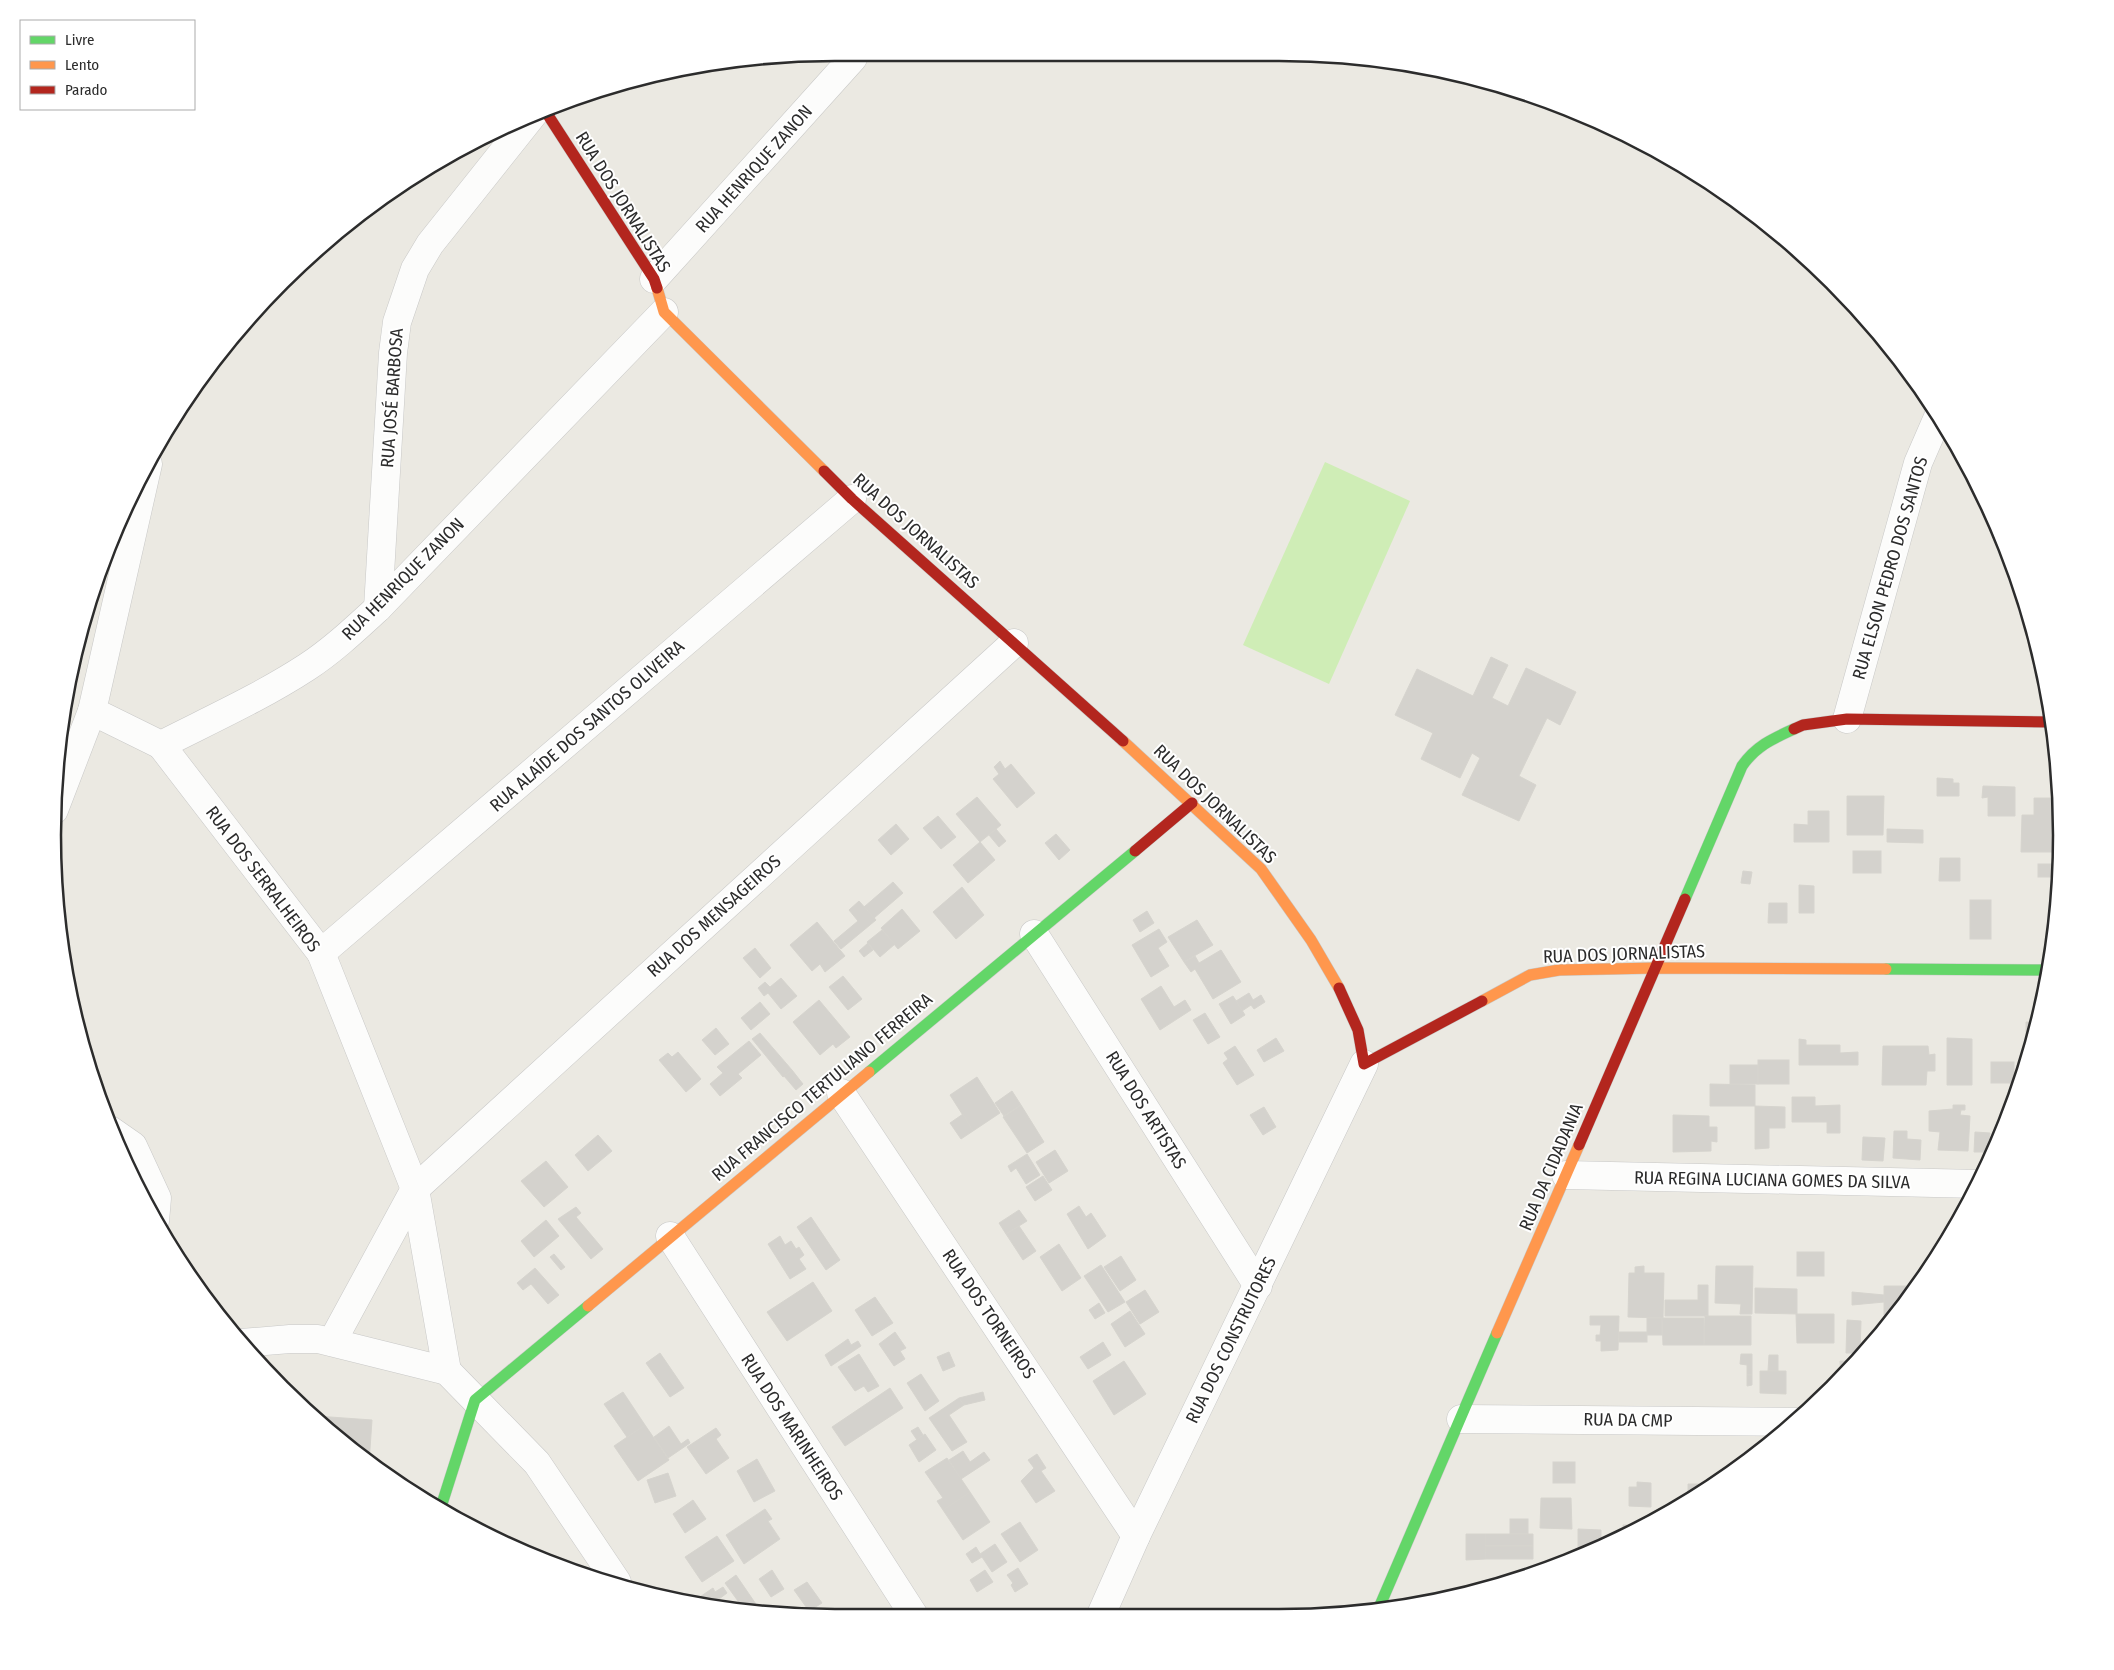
<svg xmlns="http://www.w3.org/2000/svg" width="2114" height="1670" font-family="'Fira Sans Condensed',sans-serif">
<style>
.pitch{fill:#cfedb6}
.building{fill:#d4d2cd;stroke:#d6d4ce}
.lines{fill:none;stroke-linecap:round;stroke-linejoin:round}
.street-casing{stroke:#c8c8c7;stroke-width:29}
.fast-casing{stroke:#c8c8c7;stroke-width:12}
.slow-casing{stroke:#c8c8c7;stroke-width:12}
.jam-casing{stroke:#c8c8c7;stroke-width:12}
.street{stroke:#fcfcfb;stroke-width:28}
.fast{stroke:#63d668;stroke-width:11}
.slow{stroke:#ff974d;stroke-width:11}
.jam{stroke:#b3261e;stroke-width:11}
.labels{text-anchor:middle;stroke-width:4;stroke-linejoin:round;paint-order:stroke}
.street-label{font-size:18px;fill:#2c2c2c;stroke:#fff}
.rim{fill:none;stroke:#2c2c2c;stroke-width:2.5}
</style>
<rect width="100%" height="100%" fill="#ebe9e2"/>
<polygon class="pitch" points="1325,462 1410,501 1329,684 1243,645"/>
<g class="building">
<polygon points="1491,657 1508,665 1492,698 1508,706 1526,668 1576,692 1560,725 1547,718 1519,776 1536,785 1519,821 1462,795 1480,758 1472,753 1460,778 1421,759 1433,733 1395,715 1417,669 1473,696"/>
<polygon points="1000,761 1005,769 1011,764 1035,793 1017,808 993,779 999,774 994,767"/>
<polygon points="1937,778 1953,779 1953,783 1959,783 1959,796 1937,796"/>
<polygon points="1983,786 2015,787 2015,816 1988,816 1988,797 1982,798"/>
<polygon points="1847,796 1884,796 1883,835 1847,835"/>
<polygon points="977,797 1001,825 980,842 956,814"/>
<polygon points="2034,798 2057,798 2059,852 2021,852 2022,815 2034,815"/>
<polygon points="1808,811 1829,811 1829,842 1794,842 1794,824 1808,825"/>
<polygon points="938,816 956,837 941,849 923,828"/>
<polygon points="896,824 909,839 891,855 878,840"/>
<polygon points="996,829 1006,841 999,847 989,835"/>
<polygon points="1887,829 1923,830 1923,843 1887,842"/>
<polygon points="1056,834 1070,850 1059,860 1045,843"/>
<polygon points="980,842 995,860 968,883 953,865"/>
<rect x="1853" y="851" width="28" height="22"/>
<polygon points="1940,858 1960,858 1960,881 1939,881"/>
<rect x="2038" y="864" width="19" height="13"/>
<polygon points="1743,871 1752,872 1750,884 1741,883"/>
<polygon points="893,882 903,893 874,918 864,907"/>
<polygon points="1799,885 1814,886 1814,913 1799,913"/>
<polygon points="962,887 984,915 956,939 933,912"/>
<rect x="1970" y="900" width="21" height="39"/>
<polygon points="859,901 876,920 841,949 834,941 858,921 849,910"/>
<polygon points="1769,903 1787,903 1787,923 1768,923"/>
<polygon points="902,909 920,931 898,949 881,928"/>
<polygon points="1147,911 1154,923 1140,932 1133,920"/>
<polygon points="1197,920 1213,945 1184,962 1168,937"/>
<polygon points="817,922 845,956 825,972 820,964 812,971 790,945"/>
<polygon points="1159,929 1167,942 1158,948 1169,966 1151,977 1132,945"/>
<polygon points="882,930 895,944 880,957 867,942"/>
<polygon points="868,943 873,950 864,957 859,951"/>
<polygon points="755,948 771,968 760,978 743,958"/>
<polygon points="1221,950 1241,982 1213,999 1195,969 1191,972 1184,962 1195,956 1199,963"/>
<polygon points="843,976 862,999 848,1010 829,987"/>
<polygon points="781,978 797,996 781,1009 768,993 764,996 758,988 765,982 770,987"/>
<polygon points="1161,986 1174,1007 1185,1000 1191,1010 1160,1030 1141,999"/>
<polygon points="1249,993 1253,1000 1261,995 1265,1002 1254,1009 1251,1005 1242,1011 1236,1001"/>
<polygon points="1233,996 1245,1015 1231,1024 1219,1004"/>
<polygon points="819,1000 850,1037 836,1048 833,1044 820,1055 793,1022"/>
<polygon points="760,1002 770,1014 751,1030 741,1018"/>
<polygon points="1205,1013 1220,1037 1208,1044 1193,1020"/>
<polygon points="2026,1022 2037,1022 2035,1037 2026,1037"/>
<polygon points="716,1028 729,1044 715,1055 702,1040"/>
<polygon points="760,1033 792,1070 783,1077 752,1039"/>
<polygon points="1276,1038 1284,1051 1264,1062 1257,1050"/>
<polygon points="1947,1038 1972,1039 1972,1085 1947,1085"/>
<polygon points="1799,1039 1806,1040 1806,1045 1840,1045 1840,1053 1858,1052 1858,1065 1799,1065"/>
<polygon points="749,1041 761,1055 738,1074 742,1078 720,1096 710,1084 723,1073 717,1067"/>
<polygon points="1235,1046 1254,1075 1237,1085 1223,1063 1228,1059 1224,1053"/>
<polygon points="1883,1046 1928,1046 1929,1055 1935,1054 1935,1071 1927,1071 1926,1085 1882,1085"/>
<polygon points="678,1052 701,1079 686,1092 659,1060 668,1053 672,1057"/>
<rect x="1758" y="1060" width="31" height="24"/>
<rect x="1991" y="1062" width="23" height="21"/>
<rect x="1730" y="1065" width="28" height="19"/>
<polygon points="792,1070 803,1084 796,1090 784,1076"/>
<polygon points="977,1077 1000,1113 973,1131 950,1095"/>
<polygon points="1710,1084 1755,1085 1755,1106 1710,1106"/>
<polygon points="1012,1091 1021,1105 1004,1116 995,1103"/>
<polygon points="1792,1097 1815,1097 1815,1106 1840,1105 1840,1133 1827,1133 1827,1122 1792,1122"/>
<polygon points="1021,1105 1044,1142 1027,1153 1003,1117"/>
<polygon points="1953,1105 1965,1105 1965,1110 1961,1110 1960,1115 1970,1116 1968,1151 1938,1150 1940,1132 1929,1131 1929,1111 1953,1109"/>
<polygon points="1755,1106 1785,1107 1785,1128 1769,1128 1769,1148 1755,1149"/>
<polygon points="1264,1107 1276,1127 1263,1135 1250,1115"/>
<polygon points="963,1114 973,1131 961,1139 950,1123"/>
<polygon points="1673,1115 1709,1116 1709,1127 1717,1127 1717,1142 1711,1141 1711,1151 1673,1152"/>
<polygon points="1894,1131 1907,1131 1907,1139 1921,1140 1920,1160 1893,1158"/>
<polygon points="1975,1132 1990,1133 1989,1152 1974,1152"/>
<polygon points="598,1135 612,1151 588,1171 575,1155"/>
<polygon points="1863,1137 1885,1138 1883,1161 1862,1160"/>
<polygon points="1055,1150 1068,1171 1049,1183 1036,1162"/>
<polygon points="1027,1154 1040,1175 1026,1184 1016,1168 1011,1172 1008,1166"/>
<polygon points="546,1161 568,1187 544,1207 521,1181"/>
<polygon points="1043,1176 1052,1190 1035,1201 1026,1187"/>
<polygon points="1079,1206 1086,1217 1091,1213 1106,1236 1088,1249 1067,1214"/>
<polygon points="576,1207 581,1213 576,1217 603,1249 591,1259 558,1219"/>
<polygon points="1019,1210 1027,1221 1006,1234 999,1223"/>
<polygon points="811,1217 840,1260 826,1270 797,1227"/>
<polygon points="546,1220 559,1236 534,1257 521,1241"/>
<polygon points="1019,1226 1036,1251 1023,1260 1006,1234"/>
<polygon points="780,1236 785,1245 791,1241 796,1249 799,1247 804,1255 799,1259 806,1269 790,1279 768,1244"/>
<polygon points="1059,1244 1081,1278 1062,1291 1040,1257"/>
<rect x="1797" y="1252" width="27" height="24"/>
<polygon points="554,1254 565,1267 561,1270 550,1257"/>
<polygon points="1121,1256 1136,1280 1120,1291 1104,1267"/>
<polygon points="1101,1265 1125,1302 1108,1312 1084,1276"/>
<polygon points="1644,1266 1644,1273 1664,1273 1663,1318 1628,1317 1629,1273 1635,1273 1635,1267"/>
<polygon points="1716,1266 1753,1266 1752,1314 1740,1314 1741,1304 1715,1303"/>
<polygon points="535,1268 559,1295 548,1304 531,1284 523,1290 517,1283"/>
<polygon points="813,1282 832,1311 787,1341 767,1312"/>
<polygon points="1698,1285 1708,1285 1708,1316 1665,1316 1665,1300 1698,1300"/>
<polygon points="1884,1286 1916,1286 1896,1315 1884,1315"/>
<polygon points="1755,1288 1797,1289 1797,1314 1755,1313"/>
<polygon points="1145,1290 1159,1312 1140,1324 1126,1302"/>
<polygon points="1852,1292 1884,1295 1884,1302 1852,1305"/>
<polygon points="875,1297 893,1323 872,1336 855,1310"/>
<polygon points="1099,1303 1105,1313 1095,1319 1089,1310"/>
<polygon points="1130,1311 1145,1334 1125,1347 1111,1324"/>
<polygon points="1796,1314 1834,1314 1834,1343 1797,1343"/>
<polygon points="1590,1316 1619,1316 1618,1350 1601,1351 1601,1341 1596,1341 1596,1335 1600,1335 1601,1325 1590,1325"/>
<polygon points="1705,1316 1751,1316 1751,1345 1704,1345"/>
<rect x="1647" y="1318" width="15" height="17"/>
<polygon points="1662,1318 1704,1318 1704,1345 1663,1345"/>
<polygon points="1847,1320 1861,1321 1860,1353 1846,1353"/>
<polygon points="895,1332 906,1348 900,1351 905,1359 894,1366 879,1344"/>
<rect x="1619" y="1332" width="28" height="10"/>
<polygon points="848,1339 851,1345 858,1341 861,1346 831,1366 825,1355"/>
<polygon points="1103,1342 1111,1355 1088,1369 1080,1357"/>
<polygon points="949,1352 955,1366 943,1371 937,1357"/>
<polygon points="660,1353 684,1388 670,1397 646,1363"/>
<polygon points="859,1354 879,1386 868,1392 864,1386 855,1391 838,1367"/>
<polygon points="1741,1354 1752,1354 1752,1375 1747,1375 1747,1365 1740,1364"/>
<polygon points="1769,1355 1778,1355 1778,1371 1768,1371"/>
<polygon points="1124,1361 1146,1394 1114,1415 1093,1381"/>
<polygon points="1840,1361 1850,1361 1850,1364 1841,1374"/>
<polygon points="1760,1371 1786,1371 1786,1394 1760,1393"/>
<polygon points="921,1374 939,1401 925,1411 907,1383"/>
<polygon points="1747,1375 1752,1375 1752,1385 1747,1386"/>
<polygon points="890,1388 903,1408 845,1446 832,1427"/>
<polygon points="623,1392 645,1425 627,1437 604,1404"/>
<polygon points="983,1392 985,1400 964,1405 959,1398"/>
<polygon points="959,1398 964,1405 949,1415 967,1442 952,1451 929,1418"/>
<polygon points="316,1416 372,1420 369,1463 359,1456"/>
<polygon points="645,1425 669,1460 638,1481 614,1446"/>
<polygon points="669,1426 681,1444 688,1439 690,1443 668,1458 654,1437"/>
<polygon points="918,1427 923,1435 917,1440 911,1431"/>
<polygon points="716,1428 721,1435 716,1439 729,1458 706,1474 687,1447"/>
<polygon points="925,1434 936,1450 919,1462 909,1445"/>
<polygon points="963,1451 970,1462 984,1452 990,1460 961,1479 949,1460"/>
<polygon points="1037,1454 1046,1468 1041,1471 1055,1491 1036,1503 1021,1481 1034,1468 1028,1460"/>
<polygon points="947,1458 970,1492 943,1510 937,1501 943,1498 925,1472"/>
<polygon points="757,1459 775,1491 754,1502 737,1471"/>
<rect x="1553" y="1462" width="22" height="21"/>
<polygon points="668,1473 676,1496 655,1503 647,1480"/>
<polygon points="1637,1482 1651,1483 1651,1507 1629,1506 1629,1487 1637,1487"/>
<polygon points="1688,1484 1699,1484 1700,1492 1688,1500"/>
<polygon points="970,1492 990,1522 963,1540 943,1510"/>
<polygon points="1541,1498 1571,1498 1572,1529 1540,1528"/>
<polygon points="693,1500 706,1519 685,1533 673,1514"/>
<polygon points="1663,1507 1678,1507 1663,1516"/>
<polygon points="765,1509 772,1519 768,1521 780,1539 744,1564 726,1535"/>
<rect x="1510" y="1519" width="18" height="15"/>
<polygon points="1020,1522 1038,1550 1020,1562 1001,1534"/>
<polygon points="1623,1525 1643,1525 1623,1534"/>
<polygon points="1578,1529 1601,1530 1601,1544 1595,1547 1578,1547"/>
<polygon points="1466,1534 1486,1534 1486,1559 1466,1560"/>
<polygon points="1486,1534 1533,1534 1533,1546 1485,1546"/>
<polygon points="717,1536 734,1561 702,1582 685,1557"/>
<polygon points="995,1544 1007,1562 992,1572 980,1554"/>
<polygon points="1485,1546 1533,1546 1533,1559 1486,1559"/>
<polygon points="976,1547 982,1557 972,1563 966,1554"/>
<polygon points="1591,1548 1578,1555 1578,1549"/>
<polygon points="1018,1568 1028,1584 1015,1592 1011,1585 1013,1583 1007,1575"/>
<polygon points="772,1570 784,1589 771,1597 759,1579"/>
<polygon points="985,1570 993,1582 977,1592 970,1580"/>
<polygon points="736,1575 760,1610 743,1608 725,1583"/>
<polygon points="807,1582 822,1603 809,1611 794,1590"/>
<polygon points="723,1587 727,1593 719,1599 722,1603 717,1606 691,1603 713,1588 715,1592"/>
</g>
<g class="lines">
<defs>
<g id="street">
<polyline points="654,279 853,58"/>
<polyline points="378,608 393,353 397,322 415,269 430,244 535,112"/>
<path d="M 92,711 L 161,745 C 210,720 261,697 307,667 C 333,650 355,629 378,608 L 664,312"/>
<polyline points="1847,719 1918,463 1938,417"/>
<polyline points="161,745 321,953 415,1189 447,1371"/>
<polyline points="54,810 92,711 148,464"/>
<polyline points="1034,934 1258,1286"/>
<polyline points="321,953 852,499"/>
<polyline points="841,1093 1136,1536"/>
<polyline points="110,1130 133,1146 157,1198 155,1221"/>
<polyline points="1566,1175 1979,1184"/>
<polyline points="670,1236 915,1617"/>
<polyline points="332,1342 415,1189 1014,643"/>
<polyline points="241,1343 290,1339 318,1339 447,1371"/>
<polyline points="447,1371 537,1463 617,1582"/>
<polyline points="1461,1419 1796,1422"/>
<polyline points="1100,1617 1136,1536 1364,1064"/>
</g>
<g id="fast">
<path d="M 1685,899 L 1742,766 C 1756,746 1772,739 1794,729"/>
<polyline points="1886,969 2046,970"/>
<polyline points="869,1072 1135,851"/>
<polyline points="440,1510 475,1400 588,1306"/>
<polyline points="1378,1610 1497,1333"/>
</g>
<g id="slow">
<polyline points="657,288 664,312 824,471"/>
<polyline points="1123,741 1261,869 1311,940 1339,988"/>
<polyline points="1482,1001 1530,975 1559,970 1656,968 1886,969"/>
<polyline points="588,1306 869,1072"/>
<polyline points="1497,1333 1579,1145"/>
</g>
<g id="jam">
<polyline points="544,109 654,279 657,288"/>
<polyline points="824,471 852,499 1123,741"/>
<polyline points="1794,729 1803,725 1847,719 2052,722"/>
<polyline points="1135,851 1192,803"/>
<polyline points="1339,988 1358,1030 1364,1064 1482,1001"/>
<polyline points="1579,1145 1685,899"/>
</g>
</defs>
<use href="#street" class="street-casing"/>
<use href="#fast" class="fast-casing"/>
<use href="#slow" class="slow-casing"/>
<use href="#jam" class="jam-casing"/>
<use href="#street" class="street"/>
<use href="#fast" class="fast"/>
<use href="#slow" class="slow"/>
<use href="#jam" class="jam"/>
</g>
<g class="labels">
<g class="street-label">
<text transform="translate(754 169) rotate(-48)" y="6">RUA HENRIQUE ZANON</text>
<text transform="translate(623 202) rotate(58)" y="6">RUA DOS JORNALISTAS</text>
<text transform="translate(392 398) rotate(-86)" y="6">RUA JOSÉ BARBOSA</text>
<text transform="translate(916 531) rotate(42)" y="6">RUA DOS JORNALISTAS</text>
<text transform="translate(1890 568) rotate(-74)" y="6">RUA ELSON PEDRO DOS SANTOS</text>
<text transform="translate(403 579) rotate(-45)" y="6">RUA HENRIQUE ZANON</text>
<text transform="translate(587 726) rotate(-41)" y="6">RUA ALAÍDE DOS SANTOS OLIVEIRA</text>
<text transform="translate(1215 804) rotate(44)" y="6">RUA DOS JORNALISTAS</text>
<text transform="translate(263 879) rotate(53)" y="6">RUA DOS SERRALHEIROS</text>
<text transform="translate(714 916) rotate(-42)" y="6">RUA DOS MENSAGEIROS</text>
<text transform="translate(1624 954) rotate(-2)" y="6">RUA DOS JORNALISTAS</text>
<text transform="translate(822 1087) rotate(-40)" y="6">RUA FRANCISCO TERTULIANO FERREIRA</text>
<text transform="translate(1146 1110) rotate(58)" y="6">RUA DOS ARTISTAS</text>
<text transform="translate(1551 1167) rotate(-67)" y="6">RUA DA CIDADANIA</text>
<text transform="translate(1772 1180) rotate(1)" y="6">RUA REGINA LUCIANA GOMES DA SILVA</text>
<text transform="translate(989 1314) rotate(56)" y="6">RUA DOS TORNEIROS</text>
<text transform="translate(1231 1340) rotate(-64)" y="6">RUA DOS CONSTRUTORES</text>
<text transform="translate(1628 1420) rotate(1)" y="6">RUA DA CMP</text>
<text transform="translate(792 1427) rotate(57)" y="6">RUA DOS MARINHEIROS</text>
</g>
</g>
<path d="M0 0H2114V1670H0ZM835 61H1279A774 774 0 0 1 2053 835V835A774 774 0 0 1 1279 1609H835A774 774 0 0 1 61 835V835A774 774 0 0 1 835 61Z" fill="#fff" fill-rule="evenodd"/>
<path class="rim" d="M835 61H1279A774 774 0 0 1 2053 835V835A774 774 0 0 1 1279 1609H835A774 774 0 0 1 61 835V835A774 774 0 0 1 835 61Z"/>
<rect x="20" y="20" width="175" height="90" fill="#ffffff" stroke="#ababab"/>
<rect x="30" y="36" width="25" height="8" fill="#63d668" stroke="#ababab"/>
<text x="65" y="45" font-size="15" fill="#2c2c2c">Livre</text>
<rect x="30" y="61" width="25" height="8" fill="#ff974d" stroke="#ababab"/>
<text x="65" y="70" font-size="15" fill="#2c2c2c">Lento</text>
<rect x="30" y="86" width="25" height="8" fill="#b3261e" stroke="#ababab"/>
<text x="65" y="95" font-size="15" fill="#2c2c2c">Parado</text>
</svg>
